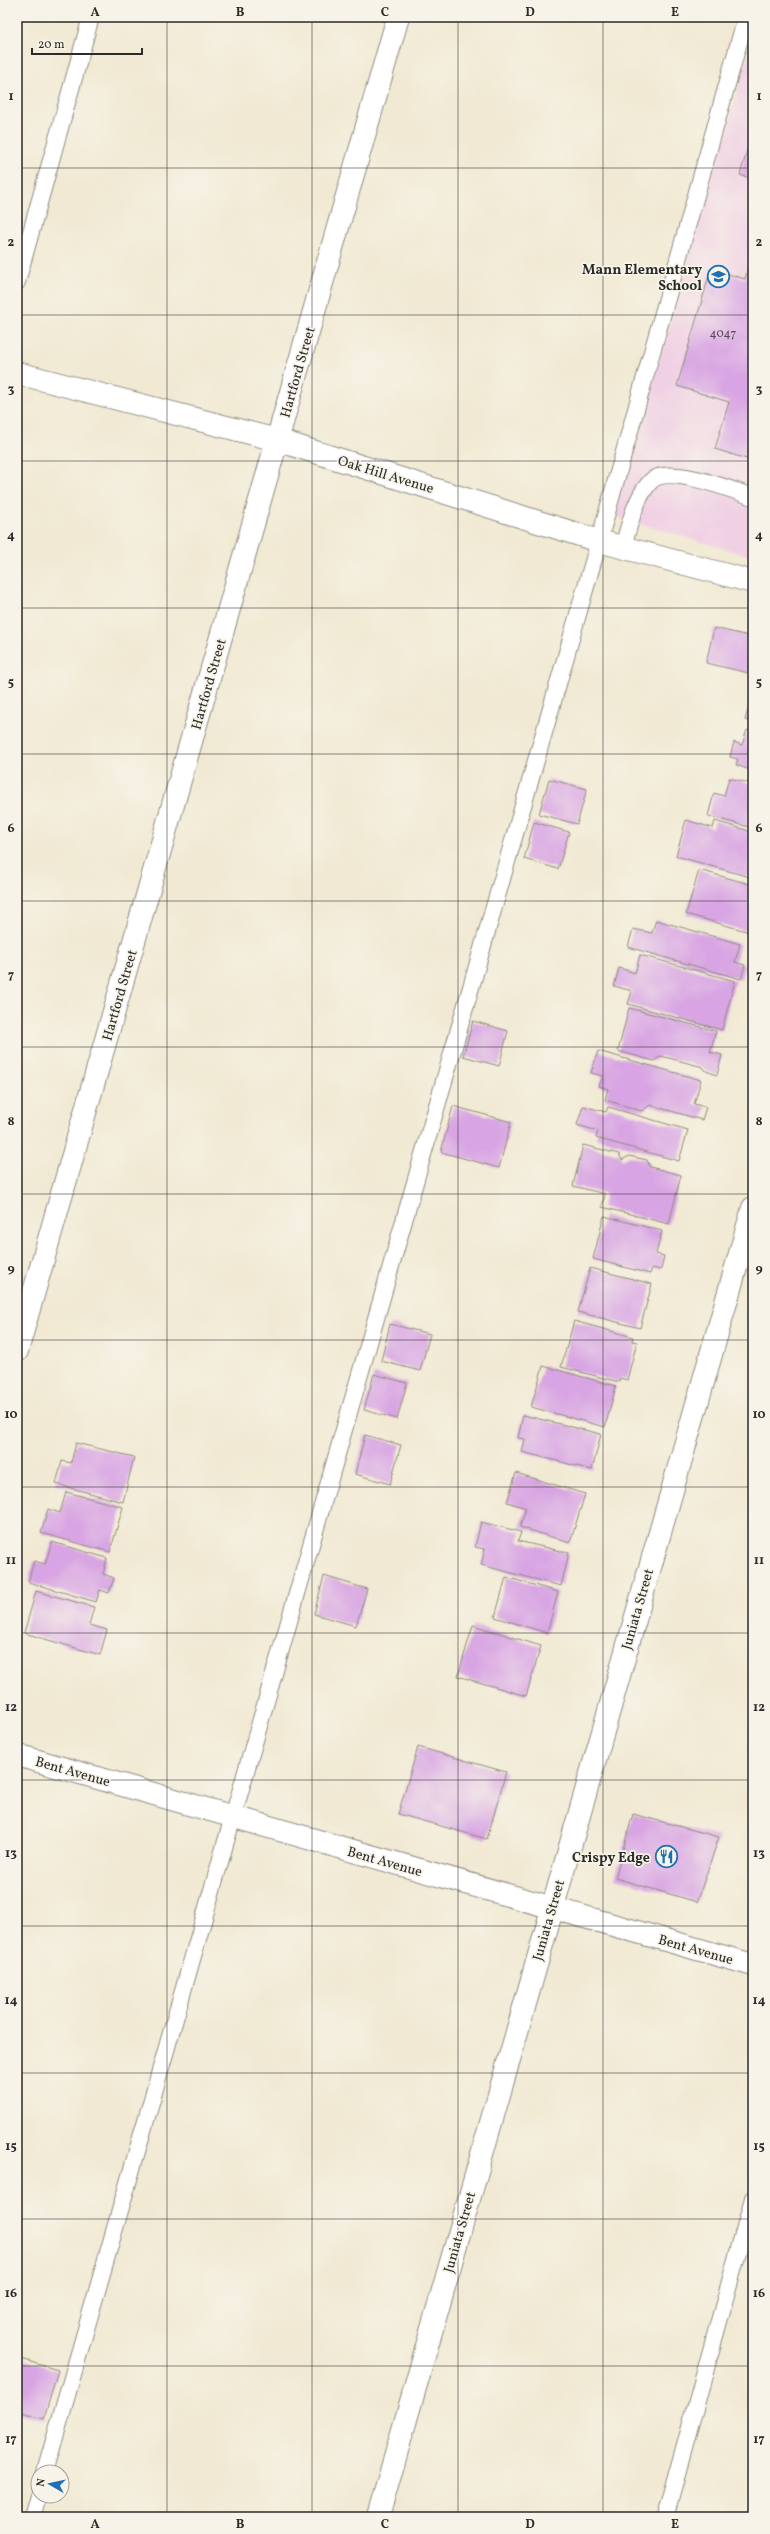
<svg xmlns="http://www.w3.org/2000/svg" width="770" height="2534" font-family="Vollkorn,serif">
<style>
.built{fill:#f0d0e4}
.building{fill:#d8a4e3}
.lines{fill:none;stroke-linecap:round;stroke-linejoin:round}
.service-casing{stroke:#8e8a7f;stroke-width:18}
.minor-casing{stroke:#8e8a7f;stroke-width:24}
.service{stroke:#fff;stroke-width:16}
.minor{stroke:#fff;stroke-width:22}
.grid{fill:none;stroke:#2b2b2b;stroke-width:1;stroke-opacity:0.55}
.labels{text-anchor:middle;stroke-width:3.5;stroke-linejoin:round;paint-order:stroke}
.number-label{font-size:12px;fill:#564959}
.poi-label{font-size:14px;font-weight:bold;fill:#2b2b2b;stroke:#f7f3e8;text-anchor:end}
.street-label{font-size:14px;fill:#2b2b2b;stroke:#f7f3e8}
.neatline{fill:none;stroke:#2b2b2b;stroke-width:1.5}
.grid-label{font-size:13px;text-anchor:middle;font-weight:bold;fill:#2b2b2b}
</style>
<rect width="100%" height="100%" fill="#f7f3e8"/>
<filter id="ink" filterUnits="userSpaceOnUse"><feTurbulence type="fractalNoise" baseFrequency=".025" numOctaves="2"/><feDisplacementMap in="SourceGraphic" scale="8" xChannelSelector="R" yChannelSelector="G"/><feConvolveMatrix kernelMatrix="1 2 1 2 8 2 1 2 1" color-interpolation-filters="sRGB"/></filter>
<filter id="wash" filterUnits="userSpaceOnUse"><feTurbulence type="fractalNoise" baseFrequency=".012" numOctaves="4" result="noise"/><feDisplacementMap in="SourceGraphic" scale="16" xChannelSelector="R" yChannelSelector="G"/><feGaussianBlur stdDeviation="0.9" result="paint"/><feColorMatrix in="noise" values="0 0 0 0 0 0 0 0 0 0 0 0 0 0 0 0 0 1.4 0 .05"/><feComposite in="paint" operator="in"/></filter>
<g filter="url(#wash)">
<rect width="100%" height="100%" fill="#f1e9d3"/>
<polygon class="built" points="753,39 753,557 614,516"/>
<g id="blocks">
<g class="building">
<polygon points="753,131 753,179 740,175"/>
<polygon points="749,265 753,266 753,461 715,449 729,402 677,386 711,269 745,279"/>
<polygon points="714,628 753,637 753,674 706,663"/>
<polygon points="753,693 753,722 745,720"/>
<polygon points="747,730 753,732 753,771 736,765 738,759 730,757 734,742 742,745"/>
<polygon points="729,778 753,784 753,828 708,816 714,793 724,796"/>
<polygon points="549,779 587,789 577,824 539,814"/>
<polygon points="686,820 713,828 715,821 753,832 753,878 676,856"/>
<polygon points="534,822 569,832 558,869 524,859"/>
<polygon points="699,870 753,885 753,933 686,914"/>
<polygon points="656,920 740,944 735,962 745,965 741,979 628,947 633,929 652,933"/>
<polygon points="640,955 735,981 722,1030 628,1004 632,991 614,986 619,968 635,973"/>
<polygon points="629,1008 716,1031 710,1052 722,1055 717,1075 706,1071 703,1067 661,1056 654,1061 618,1051"/>
<polygon points="473,1021 508,1031 499,1066 463,1056"/>
<polygon points="598,1051 701,1080 694,1104 706,1107 702,1120 650,1105 642,1111 605,1100 608,1089 599,1086 603,1076 591,1073"/>
<polygon points="453,1106 511,1122 499,1168 441,1152"/>
<polygon points="583,1106 606,1112 608,1107 688,1130 679,1161 596,1138 598,1131 577,1125"/>
<polygon points="583,1145 619,1154 622,1160 629,1156 647,1160 650,1167 681,1175 669,1224 602,1207 605,1194 573,1186"/>
<polygon points="604,1216 662,1231 656,1254 664,1256 661,1270 652,1268 650,1274 593,1259"/>
<polygon points="590,1268 652,1284 640,1328 578,1312"/>
<polygon points="574,1321 633,1337 632,1341 637,1342 627,1380 620,1378 619,1382 561,1367"/>
<polygon points="390,1324 430,1334 420,1371 381,1361"/>
<polygon points="543,1366 616,1386 605,1427 531,1407"/>
<polygon points="374,1374 407,1383 397,1419 364,1410"/>
<polygon points="523,1415 601,1434 592,1470 522,1452 525,1439 518,1438"/>
<polygon points="365,1435 401,1445 390,1484 355,1474"/>
<polygon points="76,1443 134,1457 123,1502 56,1484 62,1461 71,1463"/>
<polygon points="516,1473 585,1494 570,1543 520,1527 526,1508 507,1502"/>
<polygon points="66,1492 123,1507 110,1552 41,1533 48,1509 60,1513"/>
<polygon points="481,1522 521,1532 518,1541 569,1553 561,1586 481,1565 485,1549 475,1547"/>
<polygon points="52,1542 107,1558 103,1574 114,1578 109,1593 100,1590 96,1602 28,1582 34,1561 45,1564"/>
<polygon points="324,1576 367,1589 356,1626 314,1614"/>
<polygon points="506,1577 558,1592 547,1633 495,1617"/>
<polygon points="36,1591 94,1607 89,1625 107,1630 100,1655 24,1633"/>
<polygon points="473,1625 541,1646 526,1696 458,1676"/>
<polygon points="418,1747 506,1772 487,1839 398,1814"/>
<polygon points="633,1814 719,1837 697,1902 615,1878"/>
<polygon points="17,2358 58,2370 44,2419 17,2412"/>
</g>
</g>
</g>
<g filter="url(#ink)">
<use href="#blocks" fill-opacity="0" stroke="#8e8a7f" stroke-width="1"/>
<g class="lines">
<defs>
<g id="service">
<polyline points="17,282 91,17"/>
<path d="M 623,547 C 629,526 635,499 650,482 C 666,463 732,490 753,497"/>
<polyline points="45,2472 599,541 746,17"/>
<polyline points="32,2517 38,2496"/>
<polyline points="665,2517 753,2198"/>
</g>
<g id="minor">
<polyline points="17,373 277,440 599,541 753,582"/>
<polyline points="17,1351 398,17"/>
<polyline points="17,1755 753,1965"/>
<polyline points="378,2517 753,1208"/>
</g>
</defs>
<use href="#service" class="service-casing"/>
<use href="#minor" class="minor-casing"/>
<use href="#service" class="service"/>
<use href="#minor" class="minor"/>
</g>
</g>
<path class="grid" d="M 167,17 L 167,2517M 312,17 L 312,2517M 458,17 L 458,2517M 603,17 L 603,2517M 17,168 L 753,168M 17,315 L 753,315M 17,461 L 753,461M 17,608 L 753,608M 17,754 L 753,754M 17,901 L 753,901M 17,1047 L 753,1047M 17,1194 L 753,1194M 17,1340 L 753,1340M 17,1487 L 753,1487M 17,1633 L 753,1633M 17,1780 L 753,1780M 17,1926 L 753,1926M 17,2073 L 753,2073M 17,2219 L 753,2219M 17,2366 L 753,2366"/>
<defs>
<symbol id="school-ring" viewBox="-11 -11 22 22"><circle r="9.5" fill="#f7f3e8" stroke="#1f6fb2" stroke-width="1.5"/><path d="M0-5L7-2L0 1L-7-2ZM-4 1L0 2.5L4 1V4Q0 6-4 4Z" fill="#1f6fb2"/></symbol>
<symbol id="restaurant-ring" viewBox="-11 -11 22 22"><circle r="9.5" fill="#f7f3e8" stroke="#1f6fb2" stroke-width="1.5"/><path d="M-5-6h1v4h1v-4h1v4h1v-4h1v5L-1.5 .5V6h-2V.5L-5-1ZM5-6V6H3V1.5H1.5Q1.5-4 5-6Z" fill="#1f6fb2"/></symbol>
</defs>
<g fill-rule="evenodd">
<use href="#school-ring" x="706" y="264" width="25" height="25"/>
<use href="#restaurant-ring" x="654" y="1844" width="25" height="25"/>
</g>
<g class="labels">
<g class="number-label">
<text x="723" y="337">4047</text>
</g>
<g class="poi-label">
<text x="702" y="274">Mann Elementary<tspan x="702" dy="16">School</tspan></text>
<text x="650" y="1862">Crispy Edge</text>
</g>
<g class="street-label">
<text transform="translate(297 372) rotate(-74)" y="5">Hartford Street</text>
<text transform="translate(386 474) rotate(17)" y="5">Oak Hill Avenue</text>
<text transform="translate(208 684) rotate(-74)" y="5">Hartford Street</text>
<text transform="translate(119 995) rotate(-74)" y="5">Hartford Street</text>
<text transform="translate(637 1609) rotate(-74)" y="5">Juniata Street</text>
<text transform="translate(73 1771) rotate(16)" y="5">Bent Avenue</text>
<text transform="translate(385 1861) rotate(16)" y="5">Bent Avenue</text>
<text transform="translate(548 1920) rotate(-74)" y="5">Juniata Street</text>
<text transform="translate(696 1949) rotate(16)" y="5">Bent Avenue</text>
<text transform="translate(459 2232) rotate(-74)" y="5">Juniata Street</text>
</g>
</g>
<rect width="770" height="2534" fill="none" stroke="#f7f3e8" stroke-width="44"/>
<g transform="translate(50 2484) rotate(279)"><circle r="19" fill="#f7f3e8" stroke="#a5a39c"/>
<path d="M0-3L7 15L0 10L-7 15Z" fill="#1f6fb2"/>
<text y="-6" font-size="11" font-weight="bold" text-anchor="middle" fill="#2b2b2b">N</text>
</g>
<path d="M32 48v6h110v-6" fill="none" stroke="#2b2b2b" stroke-width="2"/>
<text x="38" y="48" font-size="12" fill="#2b2b2b" stroke="#f7f3e8" stroke-width="3" paint-order="stroke">20 m</text>
<rect x="22" y="22" width="726" height="2490" class="neatline"/>
<g class="grid-label">
<text x="95" y="16">A</text>
<text x="240" y="16">B</text>
<text x="385" y="16">C</text>
<text x="530" y="16">D</text>
<text x="675" y="16">E</text>
<text x="11" y="100">1</text>
<text x="759" y="100">1</text>
<text x="11" y="246">2</text>
<text x="759" y="246">2</text>
<text x="11" y="393">3</text>
<text x="759" y="393">3</text>
<text x="11" y="539">4</text>
<text x="759" y="539">4</text>
<text x="11" y="686">5</text>
<text x="759" y="686">5</text>
<text x="11" y="832">6</text>
<text x="759" y="832">6</text>
<text x="11" y="979">7</text>
<text x="759" y="979">7</text>
<text x="11" y="1125">8</text>
<text x="759" y="1125">8</text>
<text x="11" y="1272">9</text>
<text x="759" y="1272">9</text>
<text x="11" y="1418">10</text>
<text x="759" y="1418">10</text>
<text x="11" y="1564">11</text>
<text x="759" y="1564">11</text>
<text x="11" y="1711">12</text>
<text x="759" y="1711">12</text>
<text x="11" y="1857">13</text>
<text x="759" y="1857">13</text>
<text x="11" y="2004">14</text>
<text x="759" y="2004">14</text>
<text x="11" y="2150">15</text>
<text x="759" y="2150">15</text>
<text x="11" y="2297">16</text>
<text x="759" y="2297">16</text>
<text x="11" y="2443">17</text>
<text x="759" y="2443">17</text>
<text x="95" y="2528">A</text>
<text x="240" y="2528">B</text>
<text x="385" y="2528">C</text>
<text x="530" y="2528">D</text>
<text x="675" y="2528">E</text>
</g>
</svg>
